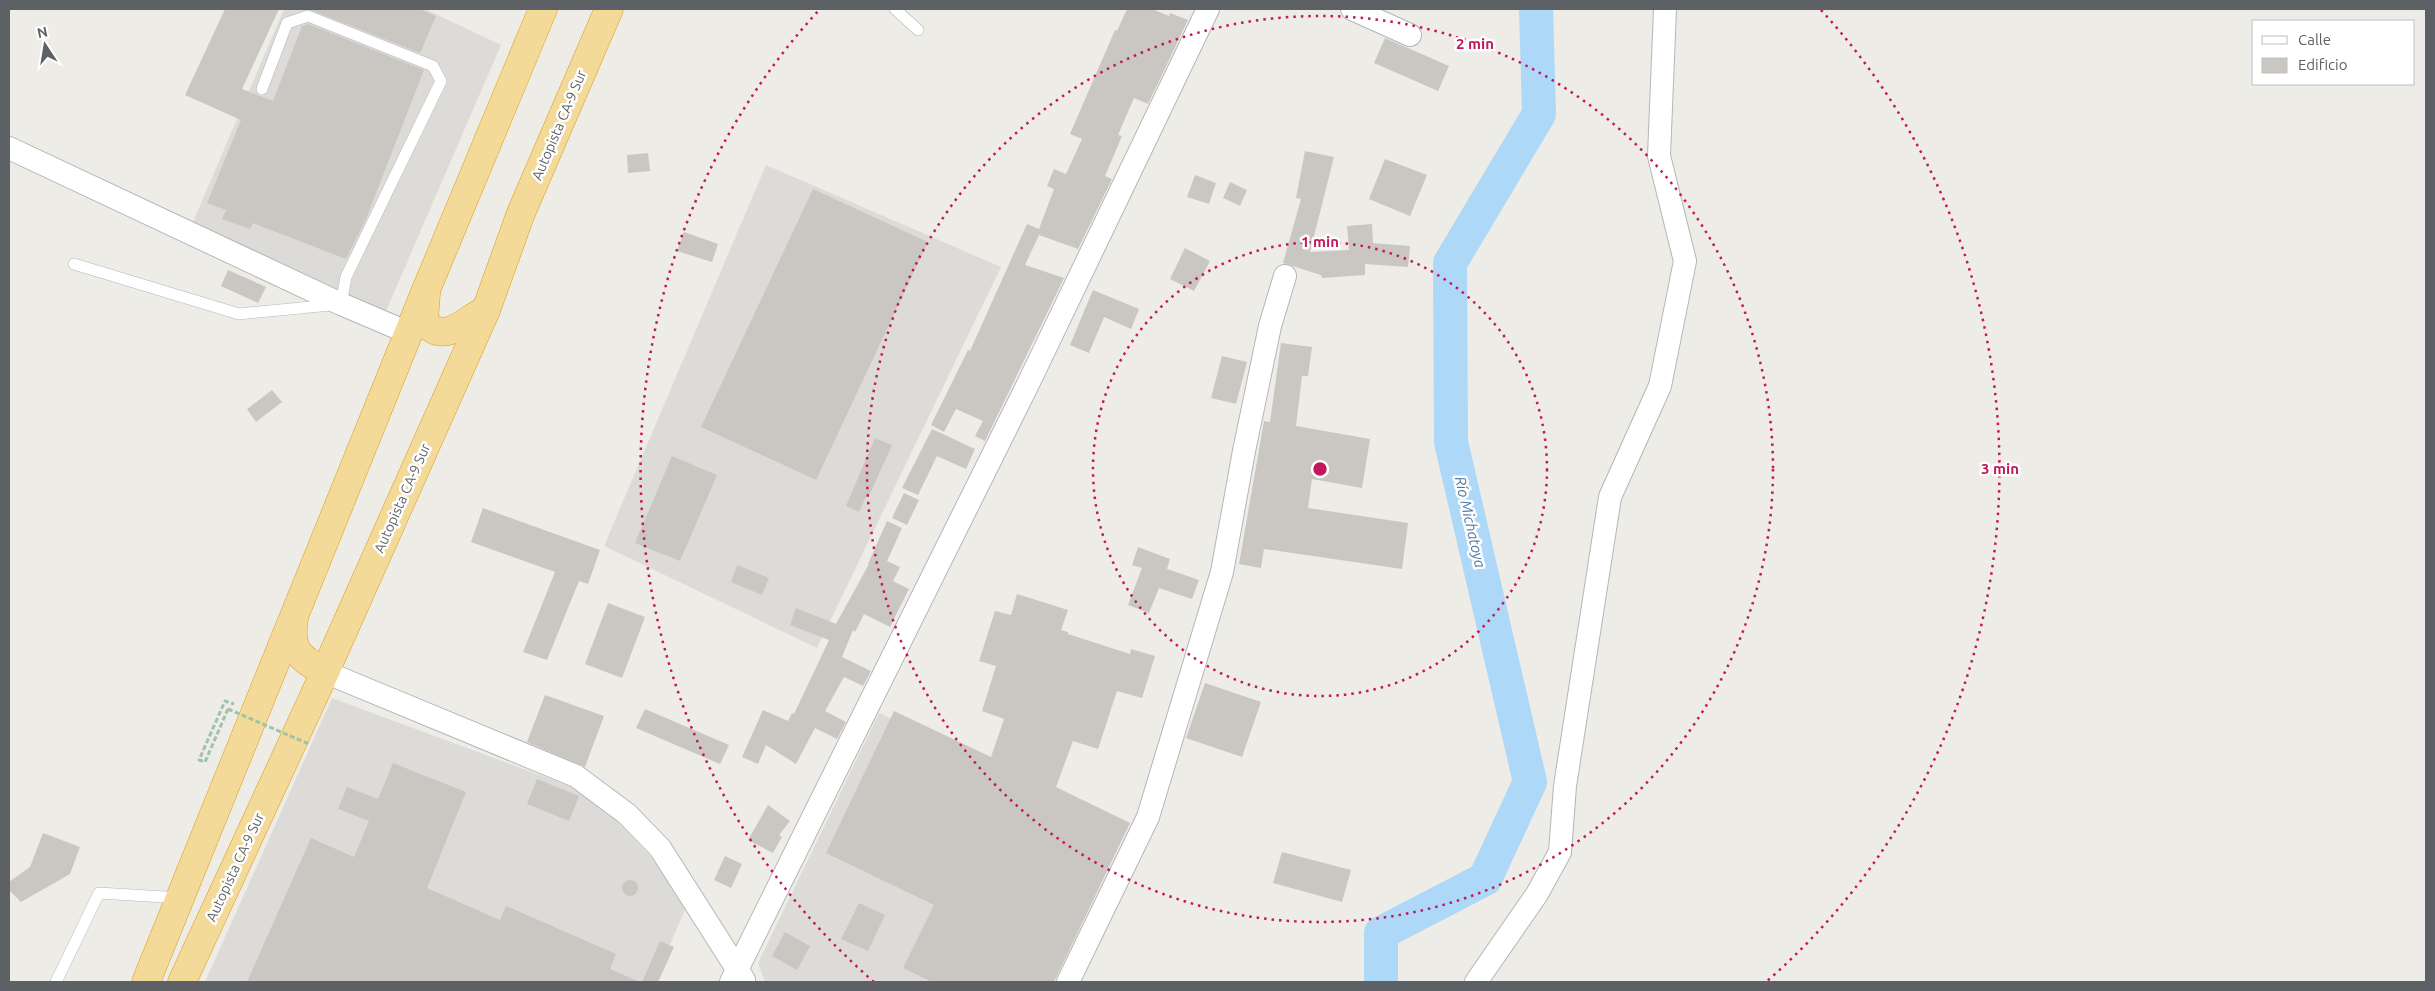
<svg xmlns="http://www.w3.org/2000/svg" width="2435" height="991" font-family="Ubuntu,sans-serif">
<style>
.industrial{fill:#dddbd8}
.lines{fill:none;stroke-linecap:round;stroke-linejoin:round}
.river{stroke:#add8f7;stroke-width:34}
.building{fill:#cac7c2}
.lane-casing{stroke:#b3b6b9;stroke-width:12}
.street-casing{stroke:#b3b6b9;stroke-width:24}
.highway-casing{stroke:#de9c16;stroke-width:29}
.path{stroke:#9ec4a8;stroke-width:3;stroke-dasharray:5 2.5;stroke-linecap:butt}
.lane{stroke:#fff;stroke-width:11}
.street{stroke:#fff;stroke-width:22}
.highway{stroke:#f3da98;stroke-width:28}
.path-bridge{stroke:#9ec4a8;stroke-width:3;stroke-dasharray:5 2.5;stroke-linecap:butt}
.ring{fill:none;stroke:#c2185b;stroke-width:2.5;stroke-dasharray:2.5 5}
.labels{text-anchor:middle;stroke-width:5;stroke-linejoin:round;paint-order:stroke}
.street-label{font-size:14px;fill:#5d6165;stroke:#fff}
.water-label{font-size:15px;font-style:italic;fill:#4b79a8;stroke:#fff}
.centre{fill:#c2185b;stroke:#fff;stroke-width:2.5}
.ring-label{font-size:15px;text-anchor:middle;font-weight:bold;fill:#c2185b;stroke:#fff;stroke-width:5;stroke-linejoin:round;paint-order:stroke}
</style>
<rect width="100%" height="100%" fill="#eeece6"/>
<g class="industrial">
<polygon points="284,9 425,9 501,45 383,318 193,222"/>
<polygon points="766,165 1001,267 817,648 604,546"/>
<polygon points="332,698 591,794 690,898 654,982 205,982"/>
<polygon points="879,713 1125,825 1049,982 765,982 758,963"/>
</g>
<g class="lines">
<polyline class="river" points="1381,982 1381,933 1485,879 1530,782 1451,442 1450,263 1539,114 1536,9"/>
</g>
<g class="building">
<polygon points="225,9 279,9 242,89 273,101 302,26 308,24 424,70 366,219 346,259 253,223 250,229 222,219 226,210 207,203 241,120 185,95"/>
<polygon points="308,9 420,9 436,16 420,53"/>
<polygon points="1127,9 1152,9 1169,16 1170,13 1188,20 1148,104 1134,98 1118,135 1122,136 1105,176 1112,179 1078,249 1039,235 1025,265 1064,278 985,441 975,436 983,421 956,409 944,432 931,425 968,350 970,351 1027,224 1039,229 1054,189 1047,186 1054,169 1066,174 1082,139 1070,134 1115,30 1117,31"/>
<polygon points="1385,38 1449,66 1438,91 1374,63"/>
<polygon points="1305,151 1334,157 1310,252 1349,250 1347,226 1372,224 1373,243 1410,246 1408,267 1365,264 1365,275 1322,278 1321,275 1283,263 1301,199 1296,198"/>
<polygon points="648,153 650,171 628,173 627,155"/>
<polygon points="1385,159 1427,175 1410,216 1369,199"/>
<polygon points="1195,175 1216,183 1209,204 1187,197"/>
<polygon points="1230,182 1247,190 1240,206 1223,198"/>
<polygon points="813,189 928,242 816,480 701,427"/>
<polygon points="684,232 718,244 712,262 677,251"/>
<polygon points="1185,248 1210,261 1194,291 1170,279"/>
<polygon points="228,270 266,287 258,303 221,286"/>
<polygon points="1093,290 1139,309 1131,329 1104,317 1089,353 1070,345"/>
<polygon points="1281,343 1312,347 1308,376 1302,376 1296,426 1370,439 1362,488 1312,479 1308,508 1408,523 1402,569 1264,549 1261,568 1239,564 1264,421 1270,422"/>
<polygon points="1222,356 1247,362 1236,404 1211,398"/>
<polygon points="272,390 282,402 256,422 247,409"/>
<polygon points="932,429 975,449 966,469 937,456 918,495 902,488"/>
<polygon points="875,438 892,445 869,496 867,495 859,512 846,506"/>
<polygon points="672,456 717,475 680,561 635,543"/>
<polygon points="904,493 919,500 907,525 892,518"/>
<polygon points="483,508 600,550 588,584 579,581 547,660 523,652 555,572 471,542"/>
<polygon points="887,521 902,528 887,561 900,567 893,581 909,589 890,627 864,614 855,632 853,630 842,657 871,671 863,686 844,677 825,711 846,722 837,739 815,728 796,764 766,745 758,764 742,757 763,710 788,721 792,713 794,714 829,640 790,625 796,608 836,624 869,564 868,564"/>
<polygon points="1138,547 1170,559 1167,569 1199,580 1192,599 1159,588 1149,613 1128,605 1142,568 1132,565"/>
<polygon points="737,565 769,578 762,595 731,582"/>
<polygon points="1017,594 1068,610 1061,630 1068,632 1068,634 1130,654 1131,649 1155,656 1142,698 1117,691 1098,749 1073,741 1056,787 1130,823 1054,982 932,982 903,968 934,905 826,853 894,711 991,757 1004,719 982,711 996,666 979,661 995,611 1011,615"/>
<polygon points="608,603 645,617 622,678 585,664"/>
<polygon points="1205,683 1261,702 1242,757 1186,738"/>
<polygon points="545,695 604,716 585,767 527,742"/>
<polygon points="645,709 729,745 720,764 636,728"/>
<polygon points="393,763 466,792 427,888 500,920 506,906 616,954 610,969 640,982 247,982 311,838 354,857 369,821 338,809 347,787 378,799"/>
<polygon points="537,779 579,796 569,821 527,804"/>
<polygon points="768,805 790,821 779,835 782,837 773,853 748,840"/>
<polygon points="43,833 80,847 70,874 21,902 9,890 9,882 30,867"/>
<polygon points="1282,852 1351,870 1342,902 1273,883"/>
<polygon points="725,856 742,864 731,888 714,880"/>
<circle cx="630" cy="888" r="8"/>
<polygon points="859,903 885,915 868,951 841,939"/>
<polygon points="785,932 810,946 797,970 772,956"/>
<polygon points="660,941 674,947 658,982 642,982"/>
</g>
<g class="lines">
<defs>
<g id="lane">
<polyline points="895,9 918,30"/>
<polyline points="74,264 239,314 341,304 346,277 441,81 433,66 308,16 287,23 262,89"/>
<polyline points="56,982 99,893 181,898"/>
</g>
<g id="street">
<polyline points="1352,9 1410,35"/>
<polyline points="9,148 341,304 409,333"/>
<polyline points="325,672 576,776 627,814 660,848 744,980"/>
<polyline points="731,982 1030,380 1208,9"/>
<polyline points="1068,982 1148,817 1222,572 1244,451 1270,326 1285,276"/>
<polyline points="1476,982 1537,894 1560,852 1565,786 1610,497 1660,386 1685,261 1659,156 1665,9"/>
</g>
<g id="highway">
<path d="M 426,294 L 424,321 C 444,347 466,319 486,310"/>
<path d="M 294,619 C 289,650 299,658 325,672"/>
<polyline points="146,982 426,290 543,9"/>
<polyline points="182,982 325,672 486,310 521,213 609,9"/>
</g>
</defs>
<use href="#lane" class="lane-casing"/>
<use href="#street" class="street-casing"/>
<use href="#highway" class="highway-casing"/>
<polyline class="path" points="228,709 205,762 199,760 225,701 234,704"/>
<use href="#lane" class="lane"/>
<use href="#street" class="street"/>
<use href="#highway" class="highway"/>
<polyline class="path-bridge" points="228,709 309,744"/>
</g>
<g class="ring">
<circle cx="1320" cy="469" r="227"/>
<circle cx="1320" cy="469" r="453"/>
<path d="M874 982A680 680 0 0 1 819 10M1821 10A680 680 0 0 1 1766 982"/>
</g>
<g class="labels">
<g class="street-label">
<text transform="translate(559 125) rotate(-67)" y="5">Autopista CA-9 Sur</text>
<text transform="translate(402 498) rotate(-66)" y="5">Autopista CA-9 Sur</text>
<text transform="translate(235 867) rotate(-65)" y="5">Autopista CA-9 Sur</text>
</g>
<g class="water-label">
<text transform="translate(1470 522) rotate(77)" y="5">Río Michatoya</text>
</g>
</g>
<circle cx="1320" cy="469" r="8" class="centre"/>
<g class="ring-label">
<text x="1475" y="49">2 min</text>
<text x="1320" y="247">1 min</text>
<text x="2000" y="474">3 min</text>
</g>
<rect width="2435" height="991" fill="none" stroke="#5d6165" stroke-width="20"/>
<rect x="2252" y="20" width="162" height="65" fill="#ffffff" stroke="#bec0c1"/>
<rect x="2262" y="36" width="25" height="8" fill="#ffffff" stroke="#bec0c1"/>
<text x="2298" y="45" font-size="15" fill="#5d6165">Calle</text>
<rect x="2262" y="58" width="25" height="15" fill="#cac7c2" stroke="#bec0c1"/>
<text x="2298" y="70" font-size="15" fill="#5d6165">Edificio</text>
<g transform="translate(45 45) rotate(348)" stroke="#ffffff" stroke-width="4" paint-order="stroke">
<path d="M0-4L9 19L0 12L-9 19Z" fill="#5d6165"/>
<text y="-8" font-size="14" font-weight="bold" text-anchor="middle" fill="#5d6165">N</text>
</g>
</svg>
